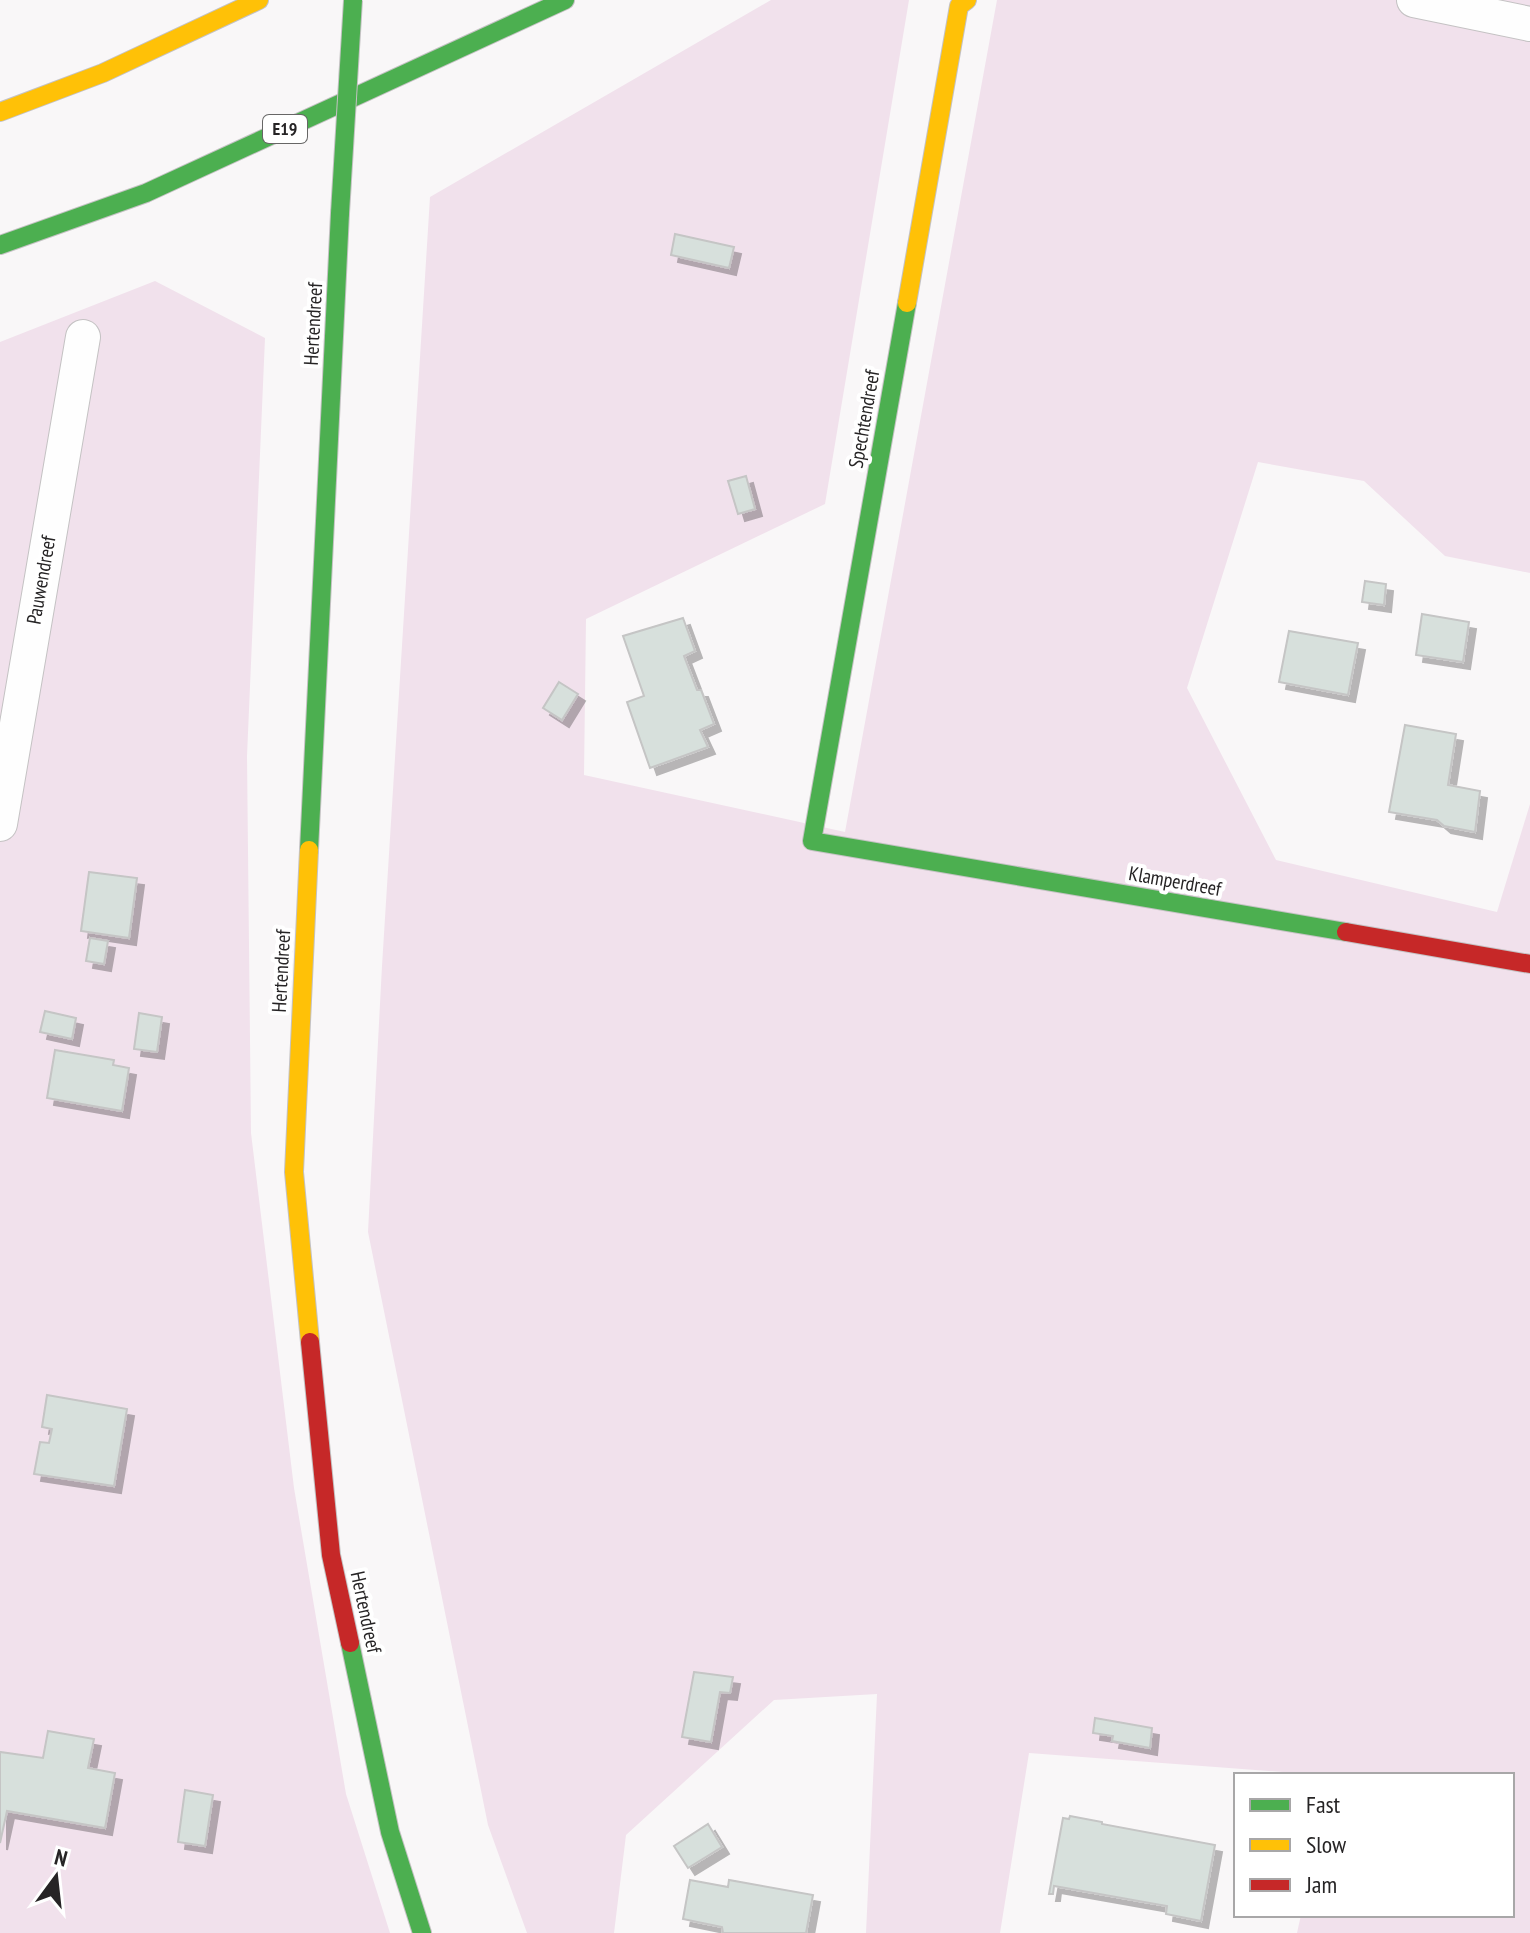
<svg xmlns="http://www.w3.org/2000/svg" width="1530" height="1933" font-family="'PT Sans Narrow',sans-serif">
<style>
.green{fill:#f1e1ec}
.building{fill:#d7e0dc;stroke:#c5c5c5;stroke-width:2;filter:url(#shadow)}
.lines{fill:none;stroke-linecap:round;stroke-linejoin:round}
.street-casing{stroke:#c4c2c3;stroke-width:36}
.fast-casing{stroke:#c4c2c3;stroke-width:20}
.slow-casing{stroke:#c4c2c3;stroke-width:20}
.jam-casing{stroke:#c4c2c3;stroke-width:20}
.street{stroke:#fefefe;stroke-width:34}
.fast{stroke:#4caf50;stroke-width:18}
.slow{stroke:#ffc107;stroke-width:18}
.jam{stroke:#c62828;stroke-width:18}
.fast-bridge-casing{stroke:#c4c2c3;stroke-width:20;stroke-linecap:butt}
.fast-bridge{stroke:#4caf50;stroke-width:18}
.labels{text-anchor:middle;stroke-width:8;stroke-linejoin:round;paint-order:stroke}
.shield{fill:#fff;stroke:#676666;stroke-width:2}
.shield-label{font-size:18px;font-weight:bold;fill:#262425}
.street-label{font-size:20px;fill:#262425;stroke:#fff}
</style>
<defs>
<filter id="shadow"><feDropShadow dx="7" dy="7" stdDeviation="0" flood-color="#0004"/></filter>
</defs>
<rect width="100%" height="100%" fill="#f9f7f8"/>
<g class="green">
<polygon points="771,0 909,0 825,504 586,619 584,775 845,832 997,0 1530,0 1530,573 1445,556 1364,481 1258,462 1187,688 1276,860 1497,912 1530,804 1530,1933 1297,1933 1301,1915 1512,1915 1512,1775 1323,1775 1029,1753 1000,1933 866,1933 877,1694 774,1700 626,1835 614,1933 527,1933 488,1825 368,1232 382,966 430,197"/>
<polygon points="155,281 265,338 247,756 251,1133 294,1488 346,1794 390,1933 0,1933 0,342"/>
</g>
<g class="building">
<polygon points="675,234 734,247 729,268 671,255"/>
<polygon points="746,476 755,509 738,514 728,481"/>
<polygon points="1365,581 1386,584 1384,605 1362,602"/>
<polygon points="1422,614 1469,622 1463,662 1416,655"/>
<polygon points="683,618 695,651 684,656 697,690 701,690 714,724 700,730 708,747 650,768 627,702 644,696 623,636"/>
<polygon points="1289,631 1358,643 1348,695 1279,682"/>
<polygon points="559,682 578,694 562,720 543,708"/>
<polygon points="1405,725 1456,734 1448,785 1480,791 1475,832 1444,826 1437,820 1389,812"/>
<polygon points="89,872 137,878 129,938 81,931"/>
<polygon points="90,938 108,941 104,964 86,961"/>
<polygon points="45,1011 76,1018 72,1039 40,1032"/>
<polygon points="139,1013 162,1017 157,1052 134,1049"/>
<polygon points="55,1050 114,1060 113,1065 129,1068 122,1111 47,1098"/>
<polygon points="47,1395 127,1409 114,1486 34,1474 40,1442 49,1443 52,1429 42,1427"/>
<polygon points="694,1672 733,1677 730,1693 720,1692 711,1742 682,1737"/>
<polygon points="1095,1718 1152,1728 1150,1748 1112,1741 1113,1736 1093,1733"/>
<polygon points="48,1731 94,1739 88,1768 115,1773 105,1828 7,1811 0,1843 0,1752 43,1758"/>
<polygon points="185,1790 213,1795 205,1846 178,1842"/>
<polygon points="1070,1816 1102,1822 1102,1824 1215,1845 1201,1921 1166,1914 1167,1906 1054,1886 1053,1894 1049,1894 1063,1818 1069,1819"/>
<polygon points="708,1824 722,1847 688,1868 674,1846"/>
<polygon points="690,1880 728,1887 729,1880 813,1895 806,1933 723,1933 722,1927 683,1919"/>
</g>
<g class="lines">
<defs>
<g id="street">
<polyline points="1414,0 1530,24"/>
<polyline points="0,824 83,337"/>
</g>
<g id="fast">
<polyline points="0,245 146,193 565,0"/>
<polyline points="907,303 812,841 1346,932"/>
<polyline points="309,850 340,213"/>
<polyline points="350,1643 390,1832 422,1933"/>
</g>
<g id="slow">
<polyline points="0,112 103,73 259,0"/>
<polyline points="907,303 959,6 967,0"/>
<polyline points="309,850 294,1172 310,1342"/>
</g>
<g id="jam">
<polyline points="1346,932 1530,964"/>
<polyline points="310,1342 331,1555 350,1643"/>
</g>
</defs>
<use href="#street" class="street-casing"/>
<use href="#fast" class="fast-casing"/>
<use href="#slow" class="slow-casing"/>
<use href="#jam" class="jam-casing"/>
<use href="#street" class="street"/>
<use href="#fast" class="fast"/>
<use href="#slow" class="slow"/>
<use href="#jam" class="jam"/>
<defs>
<polyline id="fast-bridge" points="340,213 353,0"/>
</defs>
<use href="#fast-bridge" class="fast-bridge-casing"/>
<use href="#fast-bridge" class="fast-bridge"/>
</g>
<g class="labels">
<rect class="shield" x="263" y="115" width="44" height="28" rx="6"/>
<g class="shield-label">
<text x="285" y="135">E19</text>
</g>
<g class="street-label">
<text transform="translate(313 324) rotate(-87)" y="7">Hertendreef</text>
<text transform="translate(864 419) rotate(-80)" y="7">Spechtendreef</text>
<text transform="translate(41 580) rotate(-80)" y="7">Pauwendreef</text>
<text transform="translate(1175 881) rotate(10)" y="7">Klamperdreef</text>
<text transform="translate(281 971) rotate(-87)" y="7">Hertendreef</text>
<text transform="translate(366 1612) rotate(78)" y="7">Hertendreef</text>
</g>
</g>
<rect x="1234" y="1773" width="280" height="144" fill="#ffffff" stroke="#a8a7a8" stroke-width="2"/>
<rect x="1250" y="1799" width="40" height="12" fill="#4caf50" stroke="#a8a7a8" stroke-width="2"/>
<text x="1306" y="1813" font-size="24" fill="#262425">Fast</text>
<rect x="1250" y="1839" width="40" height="12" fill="#ffc107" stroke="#a8a7a8" stroke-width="2"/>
<text x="1306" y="1853" font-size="24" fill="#262425">Slow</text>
<rect x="1250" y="1879" width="40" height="12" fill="#c62828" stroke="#a8a7a8" stroke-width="2"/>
<text x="1306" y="1893" font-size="24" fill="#262425">Jam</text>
<g transform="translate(56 1877) rotate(15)" stroke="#ffffff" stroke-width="6" paint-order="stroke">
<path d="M0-6L14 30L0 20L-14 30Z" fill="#262425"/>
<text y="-12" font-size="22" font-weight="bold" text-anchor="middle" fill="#262425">N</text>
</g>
</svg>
